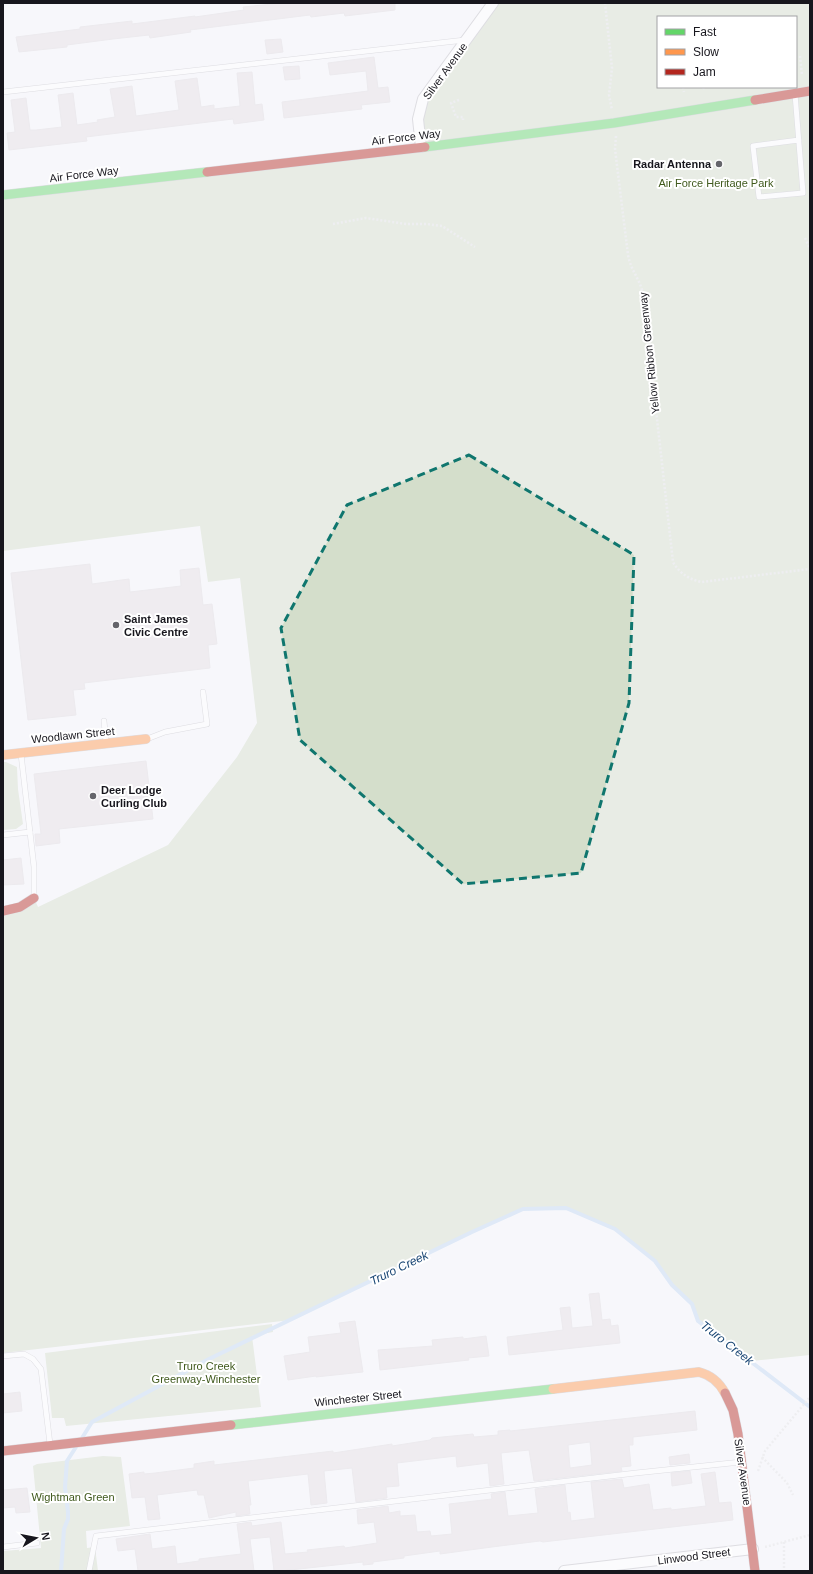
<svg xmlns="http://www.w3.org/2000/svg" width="813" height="1574" font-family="Helvetica,sans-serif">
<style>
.green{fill:#d4decb;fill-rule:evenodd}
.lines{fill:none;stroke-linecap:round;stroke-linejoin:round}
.stream{stroke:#c0d7f2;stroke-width:4}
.building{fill:#e5dde2;stroke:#dedade;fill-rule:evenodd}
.lane-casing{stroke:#bebdc3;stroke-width:6}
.street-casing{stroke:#bebdc3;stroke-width:12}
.fast-casing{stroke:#bebdc3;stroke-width:10}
.slow-casing{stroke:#bebdc3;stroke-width:10}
.jam-casing{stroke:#bebdc3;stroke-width:10}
.path{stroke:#e3e3e4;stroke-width:2.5;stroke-dasharray:2 2;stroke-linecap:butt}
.lane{stroke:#fefefe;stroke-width:5}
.street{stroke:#fefefe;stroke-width:10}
.fast{stroke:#63d668;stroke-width:9}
.slow{stroke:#ff974d;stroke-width:9}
.jam{stroke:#b3261e;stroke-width:9}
.marked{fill:none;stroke:#0f766e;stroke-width:3;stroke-dasharray:8 5;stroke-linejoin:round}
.poi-dot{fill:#65656b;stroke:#fff;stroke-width:1.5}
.labels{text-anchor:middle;stroke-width:4;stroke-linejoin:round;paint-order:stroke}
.street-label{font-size:11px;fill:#17161d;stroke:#fff}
.poi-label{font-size:11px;font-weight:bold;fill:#17161d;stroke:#fff;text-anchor:start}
.park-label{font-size:11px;fill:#3f591c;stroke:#fff}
.water-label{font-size:12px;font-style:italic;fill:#194674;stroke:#fff}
</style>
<rect width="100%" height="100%" fill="#f7f7fb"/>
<g class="green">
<path d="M 493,3 L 810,3 L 810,1355 L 752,1361 L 698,1321 L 692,1304 L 672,1285 L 655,1262 L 616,1229 L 566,1208 L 523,1209 L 472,1232 L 291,1320 L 3,1353 L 3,911 L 34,898 L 38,907 L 168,845 L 237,757 L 257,723 L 240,578 L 208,582 L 200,526 L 3,551 L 3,195 L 421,147 L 419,111 ZM 658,17 L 796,17 L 796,87 L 658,87 Z"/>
<polygon points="3,762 6,762 17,767 18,789 23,824 16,829 3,830"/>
<polygon points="272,1324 273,1332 252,1336 261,1407 66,1426 64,1418 52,1418 45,1353"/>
<polygon points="103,1456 121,1457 130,1526 86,1531 87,1548 95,1547 98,1571 3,1571 3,1551 41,1548 33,1466 37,1464"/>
</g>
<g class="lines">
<g class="stream">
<polyline points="82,1438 92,1422 209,1359 472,1232 523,1209 566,1208 615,1229 655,1261 672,1285 692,1304 698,1321 810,1407"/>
<polyline points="61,1571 64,1529 68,1519 68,1512 65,1487 67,1461 76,1447"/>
</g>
</g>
<g class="building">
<polygon points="282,3 395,3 395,10 345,16 344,13 311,17 310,15 190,30 191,32 150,38 149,35 113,39 67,45 67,47 19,52 16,37 80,29 80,27 132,21 132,24 195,16 195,17 244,10 243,7"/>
<polygon points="281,39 283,52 267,54 265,40"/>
<polygon points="374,57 378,88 388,87 390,102 361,105 362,109 284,118 282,102 368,91 366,71 330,75 328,63"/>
<polygon points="299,66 300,79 285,80 283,67"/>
<polygon points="252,72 255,105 262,104 264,120 234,124 233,119 86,137 87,141 9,150 7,133 15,132 11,100 26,98 30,130 36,130 62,127 58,95 73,93 77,125 98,122 97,120 115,117 110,89 132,86 136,116 179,110 175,81 197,78 201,107 214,105 214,109 240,106 237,73"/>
<polygon points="90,564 92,584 129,579 130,592 181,586 180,570 199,568 203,605 212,604 217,644 208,645 210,668 84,683 85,689 73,690 76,715 28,720 11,573"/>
<polygon points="146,761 153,819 59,829 60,843 36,846 35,834 41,834 34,774"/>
<polygon points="21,858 24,884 3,885 3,860"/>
<polygon points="599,1293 602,1320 610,1319 611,1326 618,1325 620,1343 509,1355 507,1337 563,1330 560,1308 570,1307 572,1328 593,1326 589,1294"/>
<polygon points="355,1321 363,1372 316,1377 316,1376 288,1380 284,1356 310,1352 308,1337 341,1333 339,1323"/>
<polygon points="486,1336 489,1356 468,1358 469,1360 380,1370 378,1350 433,1346 432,1340 463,1337 463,1339"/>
<polygon points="20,1392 22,1411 3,1413 3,1394"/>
<path d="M 695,1411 L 697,1430 L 633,1437 L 633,1445 L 629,1445 L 631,1466 L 621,1467 L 622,1471 L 534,1481 L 529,1450 L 501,1453 L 504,1484 L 490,1486 L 488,1463 L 457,1467 L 456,1456 L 397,1463 L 399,1486 L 386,1487 L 387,1498 L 356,1502 L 352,1468 L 324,1471 L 327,1503 L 311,1505 L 308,1474 L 248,1481 L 251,1505 L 249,1505 L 250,1514 L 236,1516 L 236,1512 L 209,1518 L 204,1495 L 198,1495 L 197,1490 L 157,1495 L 160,1519 L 148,1520 L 145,1497 L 132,1498 L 129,1474 L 144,1472 L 144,1474 L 155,1473 L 194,1468 L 194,1464 L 214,1461 L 214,1465 L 333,1451 L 333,1453 L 392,1444 L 392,1446 L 430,1440 L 432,1438 L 473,1434 L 474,1437 L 498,1435 L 498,1431 L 510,1430 L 510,1431 ZM 590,1442 L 592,1465 L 570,1468 L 568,1445 Z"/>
<polygon points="689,1454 690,1463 670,1465 669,1457"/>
<polygon points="690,1471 692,1483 672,1486 671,1473"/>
<polygon points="715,1472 719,1503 731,1502 733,1520 543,1542 540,1541 492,1547 440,1554 440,1551 404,1556 404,1558 373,1562 373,1564 363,1565 363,1562 281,1571 274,1571 270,1537 250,1539 254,1571 138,1571 135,1549 118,1551 116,1539 150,1534 152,1549 175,1546 177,1564 199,1561 199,1559 241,1554 237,1524 251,1522 252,1526 281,1522 285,1554 308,1552 307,1550 344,1546 345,1548 377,1543 374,1522 358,1524 357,1510 388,1506 389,1513 400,1511 400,1516 415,1515 417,1532 430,1531 431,1536 452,1534 449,1504 492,1499 491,1494 505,1492 508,1516 538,1513 535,1489 565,1485 568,1513 570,1512 571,1521 595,1518 591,1482 622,1479 624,1488 649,1484 653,1510 671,1508 671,1510 706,1506 701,1474"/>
<polygon points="27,1488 30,1512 16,1513 15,1507 3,1508 3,1490"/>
</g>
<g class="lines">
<defs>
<g id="lane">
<polyline points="3,92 465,40"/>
<polyline points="795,94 803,193 759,197 753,146 799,140"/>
<polyline points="104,721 106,742"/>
<polyline points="147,739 165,732 207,724 203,692"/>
<polyline points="21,754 34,867 34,897"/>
<polyline points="3,835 30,832"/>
<polyline points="3,1356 24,1354 33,1359 41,1369 50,1444"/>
<polyline points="3,1547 37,1543"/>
<polyline points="89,1571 96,1536 636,1473 741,1462"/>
</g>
<g id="street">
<polyline points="421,147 418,119 423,99 493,3"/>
<polyline points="564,1571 753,1549"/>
</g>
<g id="fast">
<polyline points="425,147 614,123 755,100"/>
<polyline points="3,195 207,172"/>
<polyline points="231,1425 553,1389"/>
</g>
<g id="slow">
<polyline points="3,755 146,739"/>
<path d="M 553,1389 L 699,1372 C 711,1375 719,1382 725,1393"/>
</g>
<g id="jam">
<polyline points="755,100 810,91"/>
<polyline points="207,172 425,147"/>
<polyline points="3,911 20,907 34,898"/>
<polyline points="725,1393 733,1410 738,1434 755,1571"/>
<polyline points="3,1451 231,1425"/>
</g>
</defs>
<use href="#lane" class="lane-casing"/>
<use href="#street" class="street-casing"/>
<use href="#fast" class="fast-casing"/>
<use href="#slow" class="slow-casing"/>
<use href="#jam" class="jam-casing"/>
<g class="path">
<polyline points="605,3 612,68 609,95 612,110"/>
<polyline points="800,56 802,75"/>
<polyline points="683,87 684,92"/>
<polyline points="703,89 704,87"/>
<polyline points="459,100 451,103 456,117 463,117 463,120"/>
<path d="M 616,136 L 615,149 L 628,255 C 631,271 640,279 643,294 L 673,562 C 679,573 690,580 702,582 L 810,569"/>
<polyline points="333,224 366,218 406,224 427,224 442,226 475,247"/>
<polyline points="805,238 810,249"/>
<polyline points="762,1457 787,1483 793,1495"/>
<polyline points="758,1471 765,1451 810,1397"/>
<polyline points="784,1542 784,1571"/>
<polyline points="765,1547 810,1535"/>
</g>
<use href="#lane" class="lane"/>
<use href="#street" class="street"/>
<use href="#fast" class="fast"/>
<use href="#slow" class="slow"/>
<use href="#jam" class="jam"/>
</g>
<path d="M0 0H813V1574H0ZM 469,455 L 634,555 L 629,703 L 581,873 L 463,884 L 300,740 L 281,628 L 347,505 Z" fill="#f7f7fb" fill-opacity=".55" fill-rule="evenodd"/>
<path class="marked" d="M 469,455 L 634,555 L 629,703 L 581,873 L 463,884 L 300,740 L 281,628 L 347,505 Z"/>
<g class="poi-dot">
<circle cx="719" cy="164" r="4"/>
<circle cx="116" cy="625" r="4"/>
<circle cx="93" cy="796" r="4"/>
</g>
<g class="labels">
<g class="street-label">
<text transform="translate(445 71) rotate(-54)" y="4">Silver Avenue</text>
<text transform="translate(406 137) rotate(-7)" y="4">Air Force Way</text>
<text transform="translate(84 174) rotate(-7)" y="4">Air Force Way</text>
<text transform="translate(649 353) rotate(-96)" y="4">Yellow Ribbon Greenway</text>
<text transform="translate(73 735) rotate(-6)" y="4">Woodlawn Street</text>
<text transform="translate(358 1398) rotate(-6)" y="4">Winchester Street</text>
<text transform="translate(743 1472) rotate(82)" y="4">Silver Avenue</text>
<text transform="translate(694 1556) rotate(-7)" y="4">Linwood Street</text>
</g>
<g class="poi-label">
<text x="711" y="168" text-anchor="end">Radar Antenna</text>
<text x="124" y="623">Saint James<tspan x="124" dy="13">Civic Centre</tspan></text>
<text x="101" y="794">Deer Lodge<tspan x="101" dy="13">Curling Club</tspan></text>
</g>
<g class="park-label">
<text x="716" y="187">Air Force Heritage Park</text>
<text x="206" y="1370">Truro Creek<tspan x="206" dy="13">Greenway-Winchester</tspan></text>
<text x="73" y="1501">Wightman Green</text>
</g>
<g class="water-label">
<text transform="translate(399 1268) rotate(-26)" y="4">Truro Creek</text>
<text transform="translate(727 1343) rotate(38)" y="4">Truro Creek</text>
</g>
</g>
<rect width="813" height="1574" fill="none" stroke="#17161d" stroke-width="8"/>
<rect x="657" y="16" width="140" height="72" fill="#ffffff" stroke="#a2a2a5"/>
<rect x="665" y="29" width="20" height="6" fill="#63d668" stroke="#a2a2a5"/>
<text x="693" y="36" font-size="12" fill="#17161d">Fast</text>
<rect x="665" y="49" width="20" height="6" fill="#ff974d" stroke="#a2a2a5"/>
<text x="693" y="56" font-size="12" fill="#17161d">Slow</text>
<rect x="665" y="69" width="20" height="6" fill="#b3261e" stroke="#a2a2a5"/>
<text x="693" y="76" font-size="12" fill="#17161d">Jam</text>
<g transform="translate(36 1538) rotate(80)" stroke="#ffffff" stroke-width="3" paint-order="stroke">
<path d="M0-3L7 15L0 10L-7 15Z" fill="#17161d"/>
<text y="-6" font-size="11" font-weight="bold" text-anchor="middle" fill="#17161d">N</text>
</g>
</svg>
